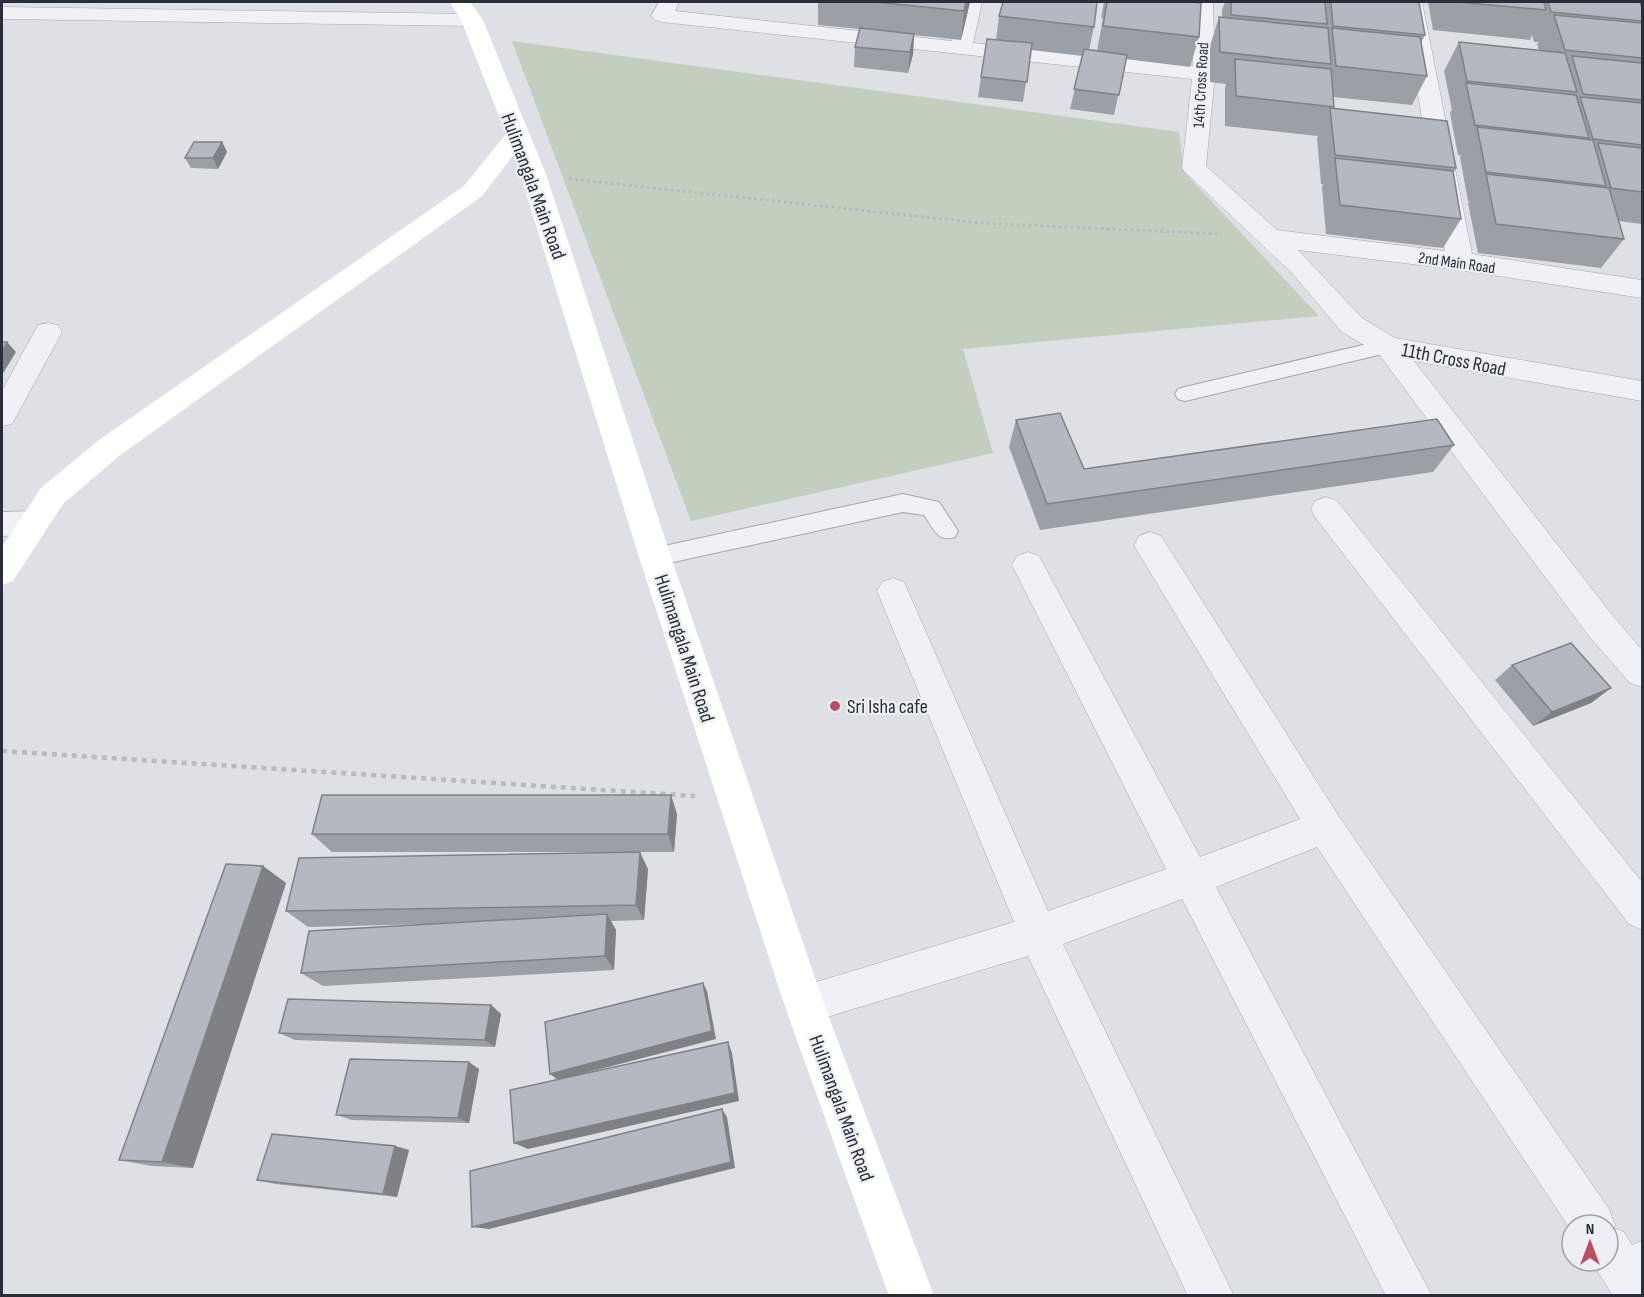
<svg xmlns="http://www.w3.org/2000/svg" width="1644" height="1297" font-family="'Sofia Sans Condensed',sans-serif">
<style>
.green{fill:#c3cebf}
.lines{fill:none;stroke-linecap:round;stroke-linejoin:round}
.lane-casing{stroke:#a3a7ae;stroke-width:2}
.street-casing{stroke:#a3a7ae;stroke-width:1}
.path-far1{stroke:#b7bbc0;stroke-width:3;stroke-dasharray:3 3;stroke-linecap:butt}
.path{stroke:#b7bbc0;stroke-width:4.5;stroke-dasharray:5 5;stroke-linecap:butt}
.lane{fill:#eff1f4;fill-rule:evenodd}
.street{fill:#eff1f4;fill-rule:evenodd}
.secondary{fill:#fff;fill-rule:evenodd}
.wall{fill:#9b9fa6}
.shaded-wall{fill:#7e8287}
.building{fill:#b4b9c1;stroke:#7e8287;stroke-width:1.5}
.poi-dot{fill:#be4d60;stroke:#eceff3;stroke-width:2}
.labels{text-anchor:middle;stroke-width:4.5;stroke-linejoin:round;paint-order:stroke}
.far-street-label{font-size:16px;fill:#282f3a;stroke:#eceff3}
.street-label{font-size:20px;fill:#282f3a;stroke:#eceff3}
.poi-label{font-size:20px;fill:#282f3a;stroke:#eceff3;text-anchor:start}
</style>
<rect width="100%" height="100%" fill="#dde0e5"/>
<polygon class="green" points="512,41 1179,132 1184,172 1319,316 963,349 993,453 691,521"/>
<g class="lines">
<defs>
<g id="lane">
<polygon points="1388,339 1395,341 1398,346 1395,351 1185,401 1178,399 1175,394 1178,389 1185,387"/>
<path d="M 903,494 L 939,502 L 958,531 L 955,537 C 938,543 933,528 924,515 L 903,512 L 655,566 L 647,564 L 644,557 L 647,550 L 655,548 Z"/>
</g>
<g id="street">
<polygon points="659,2 679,2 675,11 952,41 962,2 982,2 973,43 1193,66 1193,2 1213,2 1215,74 1206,166 1277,230 1445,251 1402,2 1422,2 1472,254 1642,280 1642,298 1460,270 1298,250 1362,318 1395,338 1642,381 1642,401 1414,361 1613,616 1642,650 1642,687 1630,683 1589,636 1378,353 1342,332 1292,273 1186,173 1182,168 1192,79 662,22 655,20 651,16"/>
<polygon points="2,7 472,14 479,16 483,20 479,24 472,26 2,19"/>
<polygon points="48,323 58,325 62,332 12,424 2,426 2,391 38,325"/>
<polygon points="1326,497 1337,501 1642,882 1642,930 1629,924 1315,517 1311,509 1315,501"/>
<polygon points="34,511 45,514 49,523 45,532 34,535 2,536 2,512"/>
<polygon points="1150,532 1161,536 1338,815 1609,1209 1615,1225 1614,1228 1624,1232 1632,1245 1642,1241 1642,1296 1613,1296 1591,1261 1608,1261 1608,1225 1572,1225 1572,1232 1317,847 1216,887 1432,1296 1386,1296 1182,899 1063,944 1234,1296 1188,1296 1028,956 804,1024 790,1018 784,1004 790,990 1014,922 877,591 882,582 893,578 904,582 1048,911 1166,869 1012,565 1017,556 1028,552 1039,556 1200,857 1300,819 1139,554 1134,545 1139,536"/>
</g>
</defs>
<use href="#lane" class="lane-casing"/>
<use href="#street" class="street-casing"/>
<polyline class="path-far1" points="569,179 981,223 1222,234"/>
<polyline class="path" points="2,751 695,796"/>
<use href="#lane" class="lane"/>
<use href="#street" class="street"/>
<polygon class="secondary" points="450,2 470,2 483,20 547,177 671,557 824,1004 934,1296 889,1296 784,1004 639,557 514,154 482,196 119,456 63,504 13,581 2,585 2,547 41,488 99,440 464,186 506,134 461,20"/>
</g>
<g class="wall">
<polygon points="818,2 970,2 961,40 914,35 913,54 908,73 854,67 855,47 860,29 818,25"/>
<polygon points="1104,2 1194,2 1199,37 1190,67 1126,59 1114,115 1070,109 1083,56 1031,50 1023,102 978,97 981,77 996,40 999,16 1094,27 1089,50 1097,51 1103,18 1101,18"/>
<polygon points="1225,2 1419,2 1425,35 1421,43 1427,76 1412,105 1333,97 1334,107 1333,108 1456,168 1453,174 1461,219 1443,248 1326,234 1322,187 1323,184 1321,184 1317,138 1318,136 1225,126 1225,88 1226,84 1210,82 1210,46 1219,17 1222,17 1222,10"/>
<polygon points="1428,2 1640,2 1642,8 1642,224 1619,221 1624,239 1601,268 1478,253 1468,203 1469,202 1468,201 1460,157 1461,155 1458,155 1450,113 1452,110 1444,71 1459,42 1539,50 1537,44 1539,42 1534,42 1532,35 1530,40 1433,30"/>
<polygon points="222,142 227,152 218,169 191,168 185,158"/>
<polygon points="1016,420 1084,469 1454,445 1433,472 1040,530 1009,447"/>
<polygon points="1512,665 1611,688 1591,703 1533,726 1495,680"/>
<polygon points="677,814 674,852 332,852 312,834"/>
<polygon points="263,866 286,883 193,1168 152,1166 119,1160"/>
<polygon points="648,869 644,920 611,921 616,930 614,970 323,986 301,973 427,924 308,927 286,911"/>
<polygon points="491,1005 501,1014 495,1047 295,1040 279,1033"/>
<polygon points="479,1069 469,1123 352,1120 336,1115"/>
<polygon points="395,1146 409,1150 397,1197 275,1184 257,1180"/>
</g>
<g class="shaded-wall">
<polygon points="966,2 970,2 961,40 964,11"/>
<polygon points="914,34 913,54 908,73 910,52"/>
<polygon points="222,142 227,152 218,169 213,158"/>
<polygon points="7,342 16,352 2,375 2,351"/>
<polygon points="1611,688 1591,703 1533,726 1552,712"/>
<polygon points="671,795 677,814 674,852 668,834"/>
<polygon points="640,852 648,869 644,920 636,905"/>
<polygon points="263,866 286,883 193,1168 162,1162"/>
<polygon points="607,914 616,930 614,970 605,956"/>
<polygon points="703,983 707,991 716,1039 558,1080 550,1074"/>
<polygon points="491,1005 501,1014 495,1047 485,1040"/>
<polygon points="728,1042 732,1053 739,1101 528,1149 514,1143"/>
<polygon points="469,1062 479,1069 469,1123 458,1118"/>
<polygon points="722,1109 727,1117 735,1168 489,1229 472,1227"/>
<polygon points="395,1146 409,1150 397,1197 383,1194"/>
</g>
<g class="building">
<polygon points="875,2 966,2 964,11"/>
<polygon points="1003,2 1097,2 1094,27 999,16"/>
<polygon points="1107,2 1192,2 1201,3 1199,37 1103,26"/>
<polygon points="1231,2 1325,2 1327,24 1231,15"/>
<polygon points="1331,2 1419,2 1425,35 1333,26"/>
<polygon points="1458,2 1544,2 1546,10"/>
<polygon points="1548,2 1640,2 1642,8 1642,21 1551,12"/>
<polygon points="1554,15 1642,23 1642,58 1565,50"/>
<polygon points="1219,17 1328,28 1331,64 1220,52"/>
<polygon points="860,28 914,34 910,52 855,47"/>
<polygon points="1332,28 1420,37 1427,76 1336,66"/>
<polygon points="987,39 1032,43 1027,82 981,77"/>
<polygon points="1459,42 1565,53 1577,92 1467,81"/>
<polygon points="1084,49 1127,55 1119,95 1074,89"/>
<polygon points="1572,56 1642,63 1642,100 1583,94"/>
<polygon points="1235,59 1331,69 1334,107 1236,96"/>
<polygon points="1466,83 1576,95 1589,138 1475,125"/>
<polygon points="1580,97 1642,103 1642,145 1593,139"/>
<polygon points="1330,108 1447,121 1456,168 1335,155"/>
<polygon points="1477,127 1593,140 1606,186 1486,172"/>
<polygon points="194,142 222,142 213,158 185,158"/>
<polygon points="1598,143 1642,148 1642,192 1611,188"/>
<polygon points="1335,158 1453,171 1461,219 1340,205"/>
<polygon points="1486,174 1609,188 1624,239 1496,224"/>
<polygon points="2,342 7,342 2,351"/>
<polygon points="1060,413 1084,469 1437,419 1454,445 1047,504 1016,420"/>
<polygon points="1571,643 1611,688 1552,712 1512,665"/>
<polygon points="322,795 671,795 668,834 312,834"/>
<polygon points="640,852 636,905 286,911 299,858"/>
<polygon points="226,864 263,866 162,1162 119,1160"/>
<polygon points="607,914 605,956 301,973 309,931"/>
<polygon points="703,983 712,1031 550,1074 545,1022"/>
<polygon points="288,999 491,1005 485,1040 279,1033"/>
<polygon points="728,1042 735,1093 514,1143 510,1090"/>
<polygon points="350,1059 469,1062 458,1118 336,1115"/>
<polygon points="722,1109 731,1162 472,1227 470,1171"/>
<polygon points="272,1134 395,1146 383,1194 257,1180"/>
</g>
<circle class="poi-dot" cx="835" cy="706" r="6"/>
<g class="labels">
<g class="far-street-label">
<text transform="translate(1200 85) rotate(-87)" y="6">14th Cross Road</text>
<text transform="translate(1457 262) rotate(8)" y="6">2nd Main Road</text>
</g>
<g class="street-label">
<text transform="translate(534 186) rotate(70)" y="7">Hulimangala Main Road</text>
<text transform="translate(1454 359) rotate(11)" y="7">11th Cross Road</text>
<text transform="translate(685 648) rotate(72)" y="7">Hulimangala Main Road</text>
<text transform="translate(842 1108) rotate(70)" y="7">Hulimangala Main Road</text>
</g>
<g class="poi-label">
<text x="847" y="713">Sri Isha cafe</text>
</g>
</g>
<rect width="1644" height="1297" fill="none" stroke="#282f3a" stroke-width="6"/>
<g transform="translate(1590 1243)"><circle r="28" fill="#eceff3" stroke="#9ea2a9" stroke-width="1.5"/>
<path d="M0-4.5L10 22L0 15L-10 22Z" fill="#be4d60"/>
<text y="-9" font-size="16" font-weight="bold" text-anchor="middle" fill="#282f3a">N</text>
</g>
</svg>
